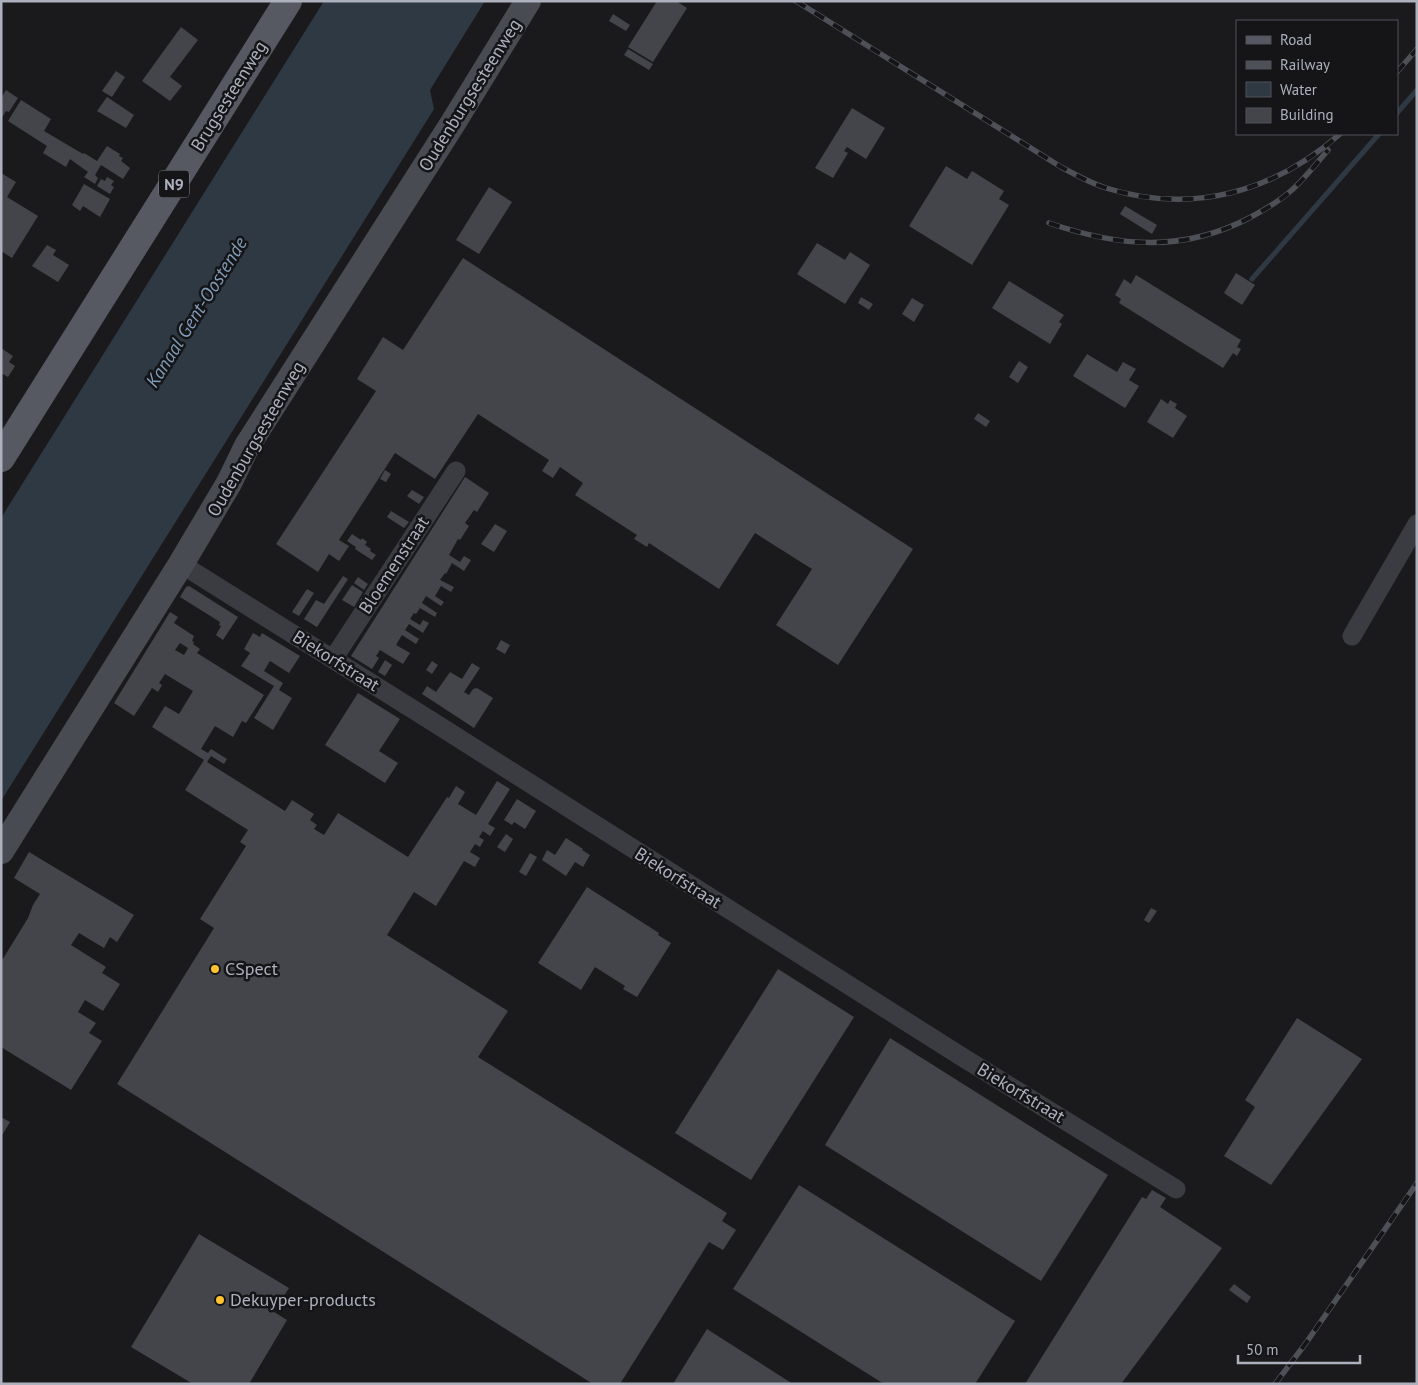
<svg xmlns="http://www.w3.org/2000/svg" width="1418" height="1385" font-family="'PT Sans',sans-serif">
<style>
.water{fill:#2f3943}
.lines{fill:none;stroke-linecap:round;stroke-linejoin:round}
.stream{stroke:#2f3943;stroke-width:5}
.building{fill:#44454a;fill-rule:evenodd}
.street{stroke:#3b3c42;stroke-width:19}
.secondary{stroke:#494b52;stroke-width:26}
.primary{stroke:#575962;stroke-width:28}
.rail-casing{stroke:#4e5057;stroke-width:5.5}
.rail{stroke:#151518;stroke-width:4;stroke-dasharray:11;stroke-linecap:butt}
.poi-dot{fill:#ffc230;stroke:#151518;stroke-width:2}
.labels{text-anchor:middle;stroke-width:5;stroke-linejoin:round;paint-order:stroke}
.shield{fill:#151518;stroke:#7f828c;stroke-width:1}
.shield-label{font-size:16px;font-weight:bold;fill:#acb1bd}
.street-label{font-size:18px;fill:#acb1bd;stroke:#151518}
.poi-label{font-size:18px;fill:#acb1bd;stroke:#151518;text-anchor:start}
.water-label{font-size:19px;font-style:italic;fill:#819dba;stroke:#151518}
</style>
<rect width="100%" height="100%" fill="#1a1a1d"/>
<polygon class="water" points="324,1 485,1 430,90 434,109 1,801 1,518"/>
<g class="lines">
<g class="stream">
<polyline points="1397,113 1417,90"/>
<polyline points="1252,279 1379,134"/>
</g>
</g>
<g class="building">
<polygon points="657,1 676,1 687,8 653,62 628,47"/>
<polygon points="613,14 630,25 626,31 609,21"/>
<polygon points="181,27 198,40 163,86 170,77 182,86 170,101 142,81"/>
<polygon points="628,49 653,64 649,70 624,55"/>
<polygon points="116,71 125,77 112,97 102,91"/>
<polygon points="6,90 18,98 9,112 6,111 1,119 1,98"/>
<polygon points="107,97 134,115 126,128 97,111"/>
<polygon points="21,100 51,119 44,131 83,154 84,153 97,161 107,146 120,154 119,156 123,158 121,161 130,168 123,179 101,165 95,175 98,178 95,184 84,177 88,172 70,159 66,167 43,153 47,146 8,121"/>
<polygon points="852,108 885,128 866,159 847,147 844,151 848,153 833,178 815,168"/>
<polygon points="946,166 967,179 972,171 1004,191 999,199 1009,205 972,265 909,226"/>
<polygon points="1,173 16,182 7,197 38,216 12,258 1,251"/>
<polygon points="107,177 114,181 111,185 114,187 110,194 97,186 101,179 105,181"/>
<polygon points="84,184 110,199 100,217 83,206 80,211 72,205"/>
<polygon points="489,187 512,202 479,254 456,240"/>
<polygon points="1125,206 1157,225 1152,234 1120,214"/>
<polygon points="817,243 845,260 850,252 870,265 845,304 797,274"/>
<polygon points="47,245 56,250 53,255 69,265 58,282 32,266"/>
<polygon points="463,258 913,549 838,665 776,625 812,569 755,533 719,589 649,543 647,547 634,539 637,535 575,495 583,483 560,467 553,478 542,471 549,460 478,414 435,479 395,453 339,540 349,546 339,561 329,554 318,572 276,544 376,391 357,379 383,337 403,350"/>
<polygon points="1236,273 1255,285 1242,305 1224,293"/>
<polygon points="1136,275 1241,340 1237,347 1241,349 1237,356 1233,353 1223,368 1119,303 1121,299 1115,295 1124,279 1131,284"/>
<polygon points="1009,281 1064,315 1059,322 1062,324 1050,344 992,308"/>
<polygon points="861,297 873,304 869,310 858,303"/>
<polygon points="912,298 924,305 914,322 902,314"/>
<polygon points="1,348 13,356 9,362 15,366 8,377 1,373"/>
<polygon points="1087,354 1117,372 1123,362 1136,369 1129,380 1139,386 1125,408 1073,376"/>
<polygon points="1019,361 1028,367 1018,383 1009,377"/>
<polygon points="1161,399 1168,404 1170,400 1177,404 1175,408 1187,416 1173,438 1147,422"/>
<polygon points="978,413 990,421 986,427 974,419"/>
<polygon points="385,470 391,474 386,482 380,479"/>
<polygon points="465,477 489,493 477,512 474,510 465,523 469,526 460,540 458,539 449,555 460,562 464,556 471,560 464,571 452,563 446,574 445,573 440,580 454,587 451,592 441,586 435,596 444,602 441,606 426,596 422,603 437,613 435,617 420,608 416,614 414,613 410,619 420,625 423,620 429,623 423,633 409,624 405,630 419,639 416,644 402,635 396,645 410,653 403,664 380,650 376,656 379,658 372,669 351,656"/>
<polygon points="412,490 424,497 419,504 407,496"/>
<polygon points="391,511 409,522 404,528 387,517"/>
<polygon points="495,524 507,531 494,552 481,544"/>
<polygon points="352,534 361,540 362,538 367,542 365,545 371,549 370,551 376,555 372,560 355,549 356,547 347,541"/>
<polygon points="343,576 348,579 317,627 304,619 316,600 324,604"/>
<polygon points="358,577 368,584 364,590 354,583"/>
<polygon points="352,585 363,592 354,607 342,600"/>
<polygon points="189,586 238,617 223,640 216,635 221,626 219,625 220,622 180,597 186,587"/>
<polygon points="307,589 314,593 299,616 292,612"/>
<path d="M 170,612 L 178,617 L 174,623 L 194,636 L 192,641 L 194,642 L 193,644 L 200,649 L 197,653 L 264,695 L 246,723 L 242,721 L 233,737 L 215,726 L 201,749 L 208,753 L 211,749 L 227,759 L 224,764 L 211,756 L 207,762 L 285,811 L 292,800 L 314,814 L 310,820 L 317,825 L 314,829 L 324,835 L 338,813 L 408,857 L 447,797 L 449,798 L 456,786 L 465,792 L 458,804 L 476,815 L 497,781 L 510,789 L 488,824 L 495,828 L 490,836 L 483,831 L 479,837 L 484,840 L 480,847 L 475,844 L 470,852 L 480,858 L 475,867 L 464,861 L 436,906 L 414,892 L 387,935 L 508,1011 L 478,1057 L 727,1213 L 722,1221 L 736,1230 L 723,1250 L 709,1242 L 620,1384 L 593,1384 L 117,1084 L 214,928 L 200,919 L 246,846 L 240,842 L 248,830 L 185,790 L 204,760 L 152,727 L 165,706 L 179,714 L 193,691 L 165,674 L 159,683 L 162,685 L 158,692 L 152,688 L 134,716 L 114,703 ZM 180,643 L 188,648 L 184,655 L 175,650 Z"/>
<polygon points="253,633 260,637 262,633 300,656 289,673 270,661 264,671 283,683 279,690 292,698 273,730 254,718 274,686 241,666 250,653 244,649"/>
<polygon points="501,640 510,645 505,654 496,649"/>
<polygon points="385,660 392,665 385,676 378,672"/>
<polygon points="432,661 438,665 432,674 426,670"/>
<polygon points="472,663 480,668 464,692 469,695 473,689 477,688 493,698 474,728 422,694 427,686 436,692 450,672 462,679"/>
<polygon points="358,693 400,719 379,751 398,763 385,783 325,745"/>
<polygon points="517,799 536,811 525,829 514,822 512,825 504,820"/>
<polygon points="506,834 513,839 505,852 497,847"/>
<polygon points="566,838 583,849 582,850 590,855 583,867 575,862 566,876 542,860 547,850 555,855"/>
<polygon points="29,852 134,915 117,942 110,937 104,948 79,933 71,945 106,967 102,973 120,984 103,1011 85,1000 78,1012 96,1023 89,1033 102,1041 71,1090 1,1047 1,962 28,918 33,905 40,894 14,878"/>
<polygon points="530,853 537,857 526,876 519,872"/>
<polygon points="587,887 659,933 658,935 671,943 637,997 623,989 625,986 595,967 581,990 538,963"/>
<polygon points="1151,908 1157,911 1149,923 1144,920"/>
<polygon points="778,969 854,1017 751,1180 675,1133"/>
<polygon points="1297,1018 1362,1059 1271,1185 1224,1156 1255,1107 1245,1100"/>
<polygon points="890,1038 1108,1175 1041,1281 825,1145"/>
<polygon points="1,1117 10,1122 1,1137"/>
<polygon points="799,1185 1015,1321 975,1384 884,1384 733,1289"/>
<polygon points="1152,1190 1166,1198 1160,1207 1222,1248 1121,1384 1025,1384 1142,1197 1146,1199"/>
<polygon points="199,1234 289,1288 274,1312 287,1320 249,1384 193,1384 131,1347"/>
<polygon points="1234,1284 1251,1297 1247,1303 1229,1290"/>
<polygon points="707,1329 793,1384 673,1384"/>
</g>
<g class="lines">
<g class="street">
<polyline points="181,564 430,720 959,1055 1176,1189"/>
<polyline points="1352,636 1417,524"/>
<polyline points="333,659 456,471"/>
</g>
<polyline class="secondary" points="1,851 181,564 229,483 247,446 453,123 528,1"/>
<polyline class="primary" points="1,458 288,1"/>
<defs>
<g id="rail">
<path d="M 796,1 L 1061,167 C 1076,175 1090,183 1106,188 C 1192,215 1274,192 1340,134"/>
<polyline points="1397,72 1417,49"/>
<path d="M 1049,223 C 1119,247 1183,253 1251,217 C 1266,209 1280,201 1293,189 C 1306,177 1317,163 1328,150"/>
<polyline points="1275,1384 1306,1343 1417,1183"/>
</g>
</defs>
<use href="#rail" class="rail-casing"/>
<use href="#rail" class="rail"/>
</g>
<g class="poi-dot">
<circle cx="215" cy="969" r="5"/>
<circle cx="220" cy="1300" r="5"/>
</g>
<g class="labels">
<rect class="shield" x="159" y="170.5" width="30" height="27" rx="4"/>
<g class="shield-label">
<text x="174" y="190">N9</text>
</g>
<g class="street-label">
<text transform="translate(470 95) rotate(-58)" y="6">Oudenburgsesteenweg</text>
<text transform="translate(229 96) rotate(-58)" y="6">Brugsesteenweg</text>
<text transform="translate(256 439) rotate(-60)" y="6">Oudenburgsesteenweg</text>
<text transform="translate(394 565) rotate(-57)" y="6">Bloemenstraat</text>
<text transform="translate(336 661) rotate(32)" y="6">Biekorfstraat</text>
<text transform="translate(678 878) rotate(32)" y="6">Biekorfstraat</text>
<text transform="translate(1021 1093) rotate(31)" y="6">Biekorfstraat</text>
</g>
<g class="poi-label">
<text x="225" y="975">CSpect</text>
<text x="230" y="1306">Dekuyper-products</text>
</g>
<g class="water-label">
<text transform="translate(196 312) rotate(-58)" y="7">Kanaal Gent-Oostende</text>
</g>
</g>
<rect width="1418" height="1385" fill="none" stroke="#acb1bd" stroke-width="5"/>
<rect x="1236" y="20" width="162" height="115" fill="#151518" stroke="#51535a"/>
<rect x="1246" y="36" width="25" height="8" fill="#575962" stroke="#51535a"/>
<text x="1280" y="45" font-size="15" fill="#acb1bd">Road</text>
<rect x="1246" y="61" width="25" height="8" fill="#4e5057" stroke="#51535a"/>
<text x="1280" y="70" font-size="15" fill="#acb1bd">Railway</text>
<rect x="1246" y="82" width="25" height="15" fill="#2f3943" stroke="#51535a"/>
<text x="1280" y="95" font-size="15" fill="#acb1bd">Water</text>
<rect x="1246" y="108" width="25" height="15" fill="#44454a" stroke="#51535a"/>
<text x="1280" y="120" font-size="15" fill="#acb1bd">Building</text>
<path d="M1238 1355v8h122v-8" fill="none" stroke="#acb1bd" stroke-width="2.5"/>
<text x="1246" y="1355" font-size="15" fill="#acb1bd" stroke="#151518" stroke-width="4" paint-order="stroke">50 m</text>
</svg>
